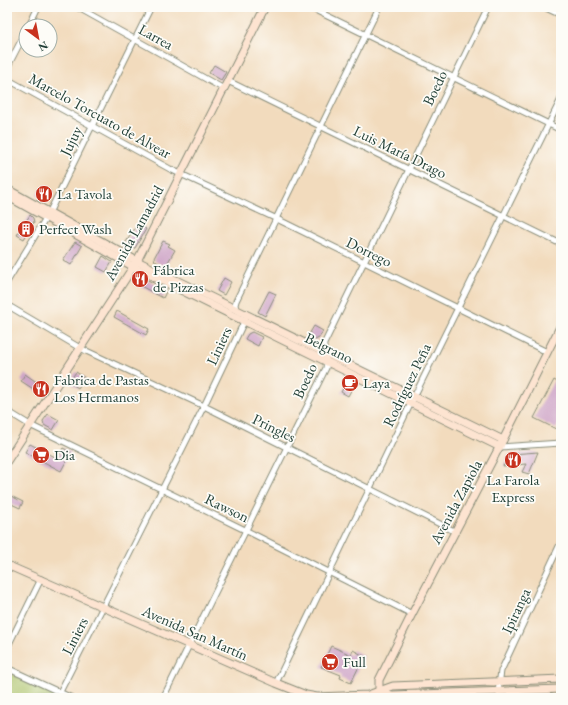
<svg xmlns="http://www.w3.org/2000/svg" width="568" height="705" font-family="'EB Garamond',serif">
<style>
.green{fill:#a8c065;stroke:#647e4c}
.building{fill:#cfa6c8}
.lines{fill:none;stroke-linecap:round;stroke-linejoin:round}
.street-casing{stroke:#888c78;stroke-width:7}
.secondary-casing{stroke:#888c78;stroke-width:9}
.street{stroke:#fff;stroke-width:5}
.secondary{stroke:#fde4d1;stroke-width:7}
.labels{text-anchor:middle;stroke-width:3.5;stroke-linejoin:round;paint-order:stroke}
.street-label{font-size:15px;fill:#1f3d34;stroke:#fdfcf7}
.poi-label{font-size:15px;fill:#1f3d34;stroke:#fdfcf7;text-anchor:start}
</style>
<rect width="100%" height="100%" fill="#fdfcf7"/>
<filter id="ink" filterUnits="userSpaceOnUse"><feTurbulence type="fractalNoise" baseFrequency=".025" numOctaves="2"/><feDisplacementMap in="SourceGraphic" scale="8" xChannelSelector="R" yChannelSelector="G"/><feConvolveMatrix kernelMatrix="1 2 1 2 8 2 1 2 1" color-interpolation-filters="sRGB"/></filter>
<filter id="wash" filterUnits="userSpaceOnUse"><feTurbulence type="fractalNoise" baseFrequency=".012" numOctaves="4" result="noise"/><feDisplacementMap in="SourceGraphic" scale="16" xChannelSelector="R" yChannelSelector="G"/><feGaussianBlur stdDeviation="0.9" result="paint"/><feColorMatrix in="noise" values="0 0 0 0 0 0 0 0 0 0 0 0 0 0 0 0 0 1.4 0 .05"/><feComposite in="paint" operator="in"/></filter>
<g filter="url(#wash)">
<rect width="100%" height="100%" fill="#f2dbbd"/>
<polygon class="green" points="7,672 62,697 64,698 7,698"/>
<g id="blocks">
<g class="building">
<polygon points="214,65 226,72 221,80 209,73"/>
<polygon points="42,187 51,192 47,198 44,199 37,195"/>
<polygon points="30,215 33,218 34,222 24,239 17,235"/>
<polygon points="138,224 146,229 135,248 132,249 124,245"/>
<polygon points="163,241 170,244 168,246 175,250 165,267 155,261 154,258"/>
<polygon points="75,242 82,246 71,265 63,260"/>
<polygon points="103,256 112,262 106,272 97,267"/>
<polygon points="142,277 167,290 163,298 135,283 137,278"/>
<polygon points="224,278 231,282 224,295 217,291"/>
<polygon points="269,291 276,294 265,316 258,312"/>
<polygon points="117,311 149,329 146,335 114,317"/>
<polygon points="314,326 323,331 319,338 315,340 308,336"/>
<polygon points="252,332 262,337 258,346 245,339 248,334"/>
<polygon points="76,372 85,378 78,388 69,382"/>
<polygon points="25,374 45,388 41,394 21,381"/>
<polygon points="348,380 355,383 348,396 341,392"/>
<polygon points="554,380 561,384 561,420 556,429 534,418"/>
<polygon points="398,404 405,407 399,418 392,415"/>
<polygon points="48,414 59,420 53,430 44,425 43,421"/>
<polygon points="30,444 57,458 63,448 71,452 61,471 25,452"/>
<polygon points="538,452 529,474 522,472 526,464 503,466 508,456 512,454"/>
<polygon points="7,494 23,502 20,508 7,502"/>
<polygon points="331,646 351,655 353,650 364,656 351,683 340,678 341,675 321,667"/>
</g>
</g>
</g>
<g filter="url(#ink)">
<use href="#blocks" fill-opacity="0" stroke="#888c78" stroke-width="1"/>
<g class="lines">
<defs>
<g id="street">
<polyline points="77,7 224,89"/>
<polyline points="309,7 561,130"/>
<polyline points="544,7 561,15"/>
<polyline points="29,26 38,7"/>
<polyline points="7,68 26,31"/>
<polyline points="7,79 170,169 277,219 547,352"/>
<polyline points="228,81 561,244"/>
<polyline points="7,282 49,213 151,7"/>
<polyline points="7,305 80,348 204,406 456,532"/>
<polyline points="237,311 235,305 236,301 379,7"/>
<polyline points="7,411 30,425 245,530 412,614"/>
<polyline points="500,447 561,443"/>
<polyline points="7,648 41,579"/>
<polyline points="7,668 72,698"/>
<polyline points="276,683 411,403 561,99"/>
<polyline points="60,692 204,406 242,326 243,324 241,318"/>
<polyline points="498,692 501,671 561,542"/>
<path d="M 163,698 L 326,368 C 328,359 323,352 324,344 L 488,7"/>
</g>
<g id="secondary">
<polyline points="7,189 137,261 503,440"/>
<polyline points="7,196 134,267 500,447"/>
<polyline points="7,461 137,261 265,7"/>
<polyline points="7,565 276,683 306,695 317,697 368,695 393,686 561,679"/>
<polyline points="379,692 379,680 412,614 503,440 561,325"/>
<polyline points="379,692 392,695 561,689"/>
</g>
</defs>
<use href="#street" class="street-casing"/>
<use href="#secondary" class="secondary-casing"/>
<use href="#street" class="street"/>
<use href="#secondary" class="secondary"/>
</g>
</g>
<defs>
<symbol id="restaurant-disc" viewBox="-11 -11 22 22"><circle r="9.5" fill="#c8321e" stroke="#fdfcf7"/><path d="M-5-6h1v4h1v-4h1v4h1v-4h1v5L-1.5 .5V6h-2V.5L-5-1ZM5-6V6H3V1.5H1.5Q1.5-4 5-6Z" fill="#fff"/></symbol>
<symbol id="building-disc" viewBox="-11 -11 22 22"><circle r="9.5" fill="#c8321e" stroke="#fdfcf7"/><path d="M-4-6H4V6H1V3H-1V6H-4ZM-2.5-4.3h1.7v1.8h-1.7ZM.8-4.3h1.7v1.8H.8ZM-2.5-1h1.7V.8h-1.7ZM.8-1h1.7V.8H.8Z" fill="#fff"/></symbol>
<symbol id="cafe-disc" viewBox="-11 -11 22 22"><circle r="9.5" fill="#c8321e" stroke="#fdfcf7"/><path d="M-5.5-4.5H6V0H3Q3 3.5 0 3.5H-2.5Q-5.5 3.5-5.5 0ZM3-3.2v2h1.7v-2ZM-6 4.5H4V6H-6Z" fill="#fff"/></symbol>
<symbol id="supermarket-disc" viewBox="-11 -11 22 22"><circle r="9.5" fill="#c8321e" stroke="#fdfcf7"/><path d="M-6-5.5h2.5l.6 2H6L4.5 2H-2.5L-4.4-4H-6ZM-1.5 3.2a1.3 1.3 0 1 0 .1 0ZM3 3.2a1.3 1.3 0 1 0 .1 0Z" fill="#fff"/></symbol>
</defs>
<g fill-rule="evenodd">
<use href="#restaurant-disc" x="34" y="184" width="20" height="20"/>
<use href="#building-disc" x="16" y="219" width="20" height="20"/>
<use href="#restaurant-disc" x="130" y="269" width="20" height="20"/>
<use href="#cafe-disc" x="340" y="373" width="20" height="20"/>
<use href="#restaurant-disc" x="31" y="379" width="20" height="20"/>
<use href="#supermarket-disc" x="31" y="445" width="20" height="20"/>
<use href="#restaurant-disc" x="503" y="450" width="20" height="20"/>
<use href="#supermarket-disc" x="320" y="652" width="20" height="20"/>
</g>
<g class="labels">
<g class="street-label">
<text transform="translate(156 37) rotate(29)" y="5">Larrea</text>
<text transform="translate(435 88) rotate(-64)" y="5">Boedo</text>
<text transform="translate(100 116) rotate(29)" y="5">Marcelo Torcuato de Alvear</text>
<text transform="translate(71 141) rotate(-64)" y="5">Jujuy</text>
<text transform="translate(400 152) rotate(26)" y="5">Luis María Drago</text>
<text transform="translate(134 233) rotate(-61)" y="5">Avenida Lamadrid</text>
<text transform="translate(369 252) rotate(26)" y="5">Dorrego</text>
<text transform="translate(219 346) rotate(-65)" y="5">Liniers</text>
<text transform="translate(329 348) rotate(26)" y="5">Belgrano</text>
<text transform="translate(305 381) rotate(-65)" y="5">Boedo</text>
<text transform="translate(407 385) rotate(-64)" y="5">Rodríguez Peña</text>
<text transform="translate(274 428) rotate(26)" y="5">Pringles</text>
<text transform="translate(456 502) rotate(-62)" y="5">Avenida Zapiola</text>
<text transform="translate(227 508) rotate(26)" y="5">Rawson</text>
<text transform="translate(516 611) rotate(-65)" y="5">Ipiranga</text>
<text transform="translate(195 633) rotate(24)" y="5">Avenida San Martín</text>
<text transform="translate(75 636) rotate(-63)" y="5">Liniers</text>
</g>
<g class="poi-label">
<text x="57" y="199">La Tavola</text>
<text x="39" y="234">Perfect Wash</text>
<text x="153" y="275">Fábrica<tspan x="153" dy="17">de Pizzas</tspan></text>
<text x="54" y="385">Fabrica de Pastas<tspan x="54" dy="17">Los Hermanos</tspan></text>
<text x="363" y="388">Laya</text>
<text x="54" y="460">Dia</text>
<text x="513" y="485" text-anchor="middle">La Farola<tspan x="513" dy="17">Express</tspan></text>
<text x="343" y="667">Full</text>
</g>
</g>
<rect width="568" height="705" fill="none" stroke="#fdfcf7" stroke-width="24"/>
<g transform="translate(38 38) rotate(148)"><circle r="19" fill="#fdfcf7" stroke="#a4b0a9"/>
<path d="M0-3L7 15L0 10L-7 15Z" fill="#c8321e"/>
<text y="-6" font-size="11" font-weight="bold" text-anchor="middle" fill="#1f3d34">N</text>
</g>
</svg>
